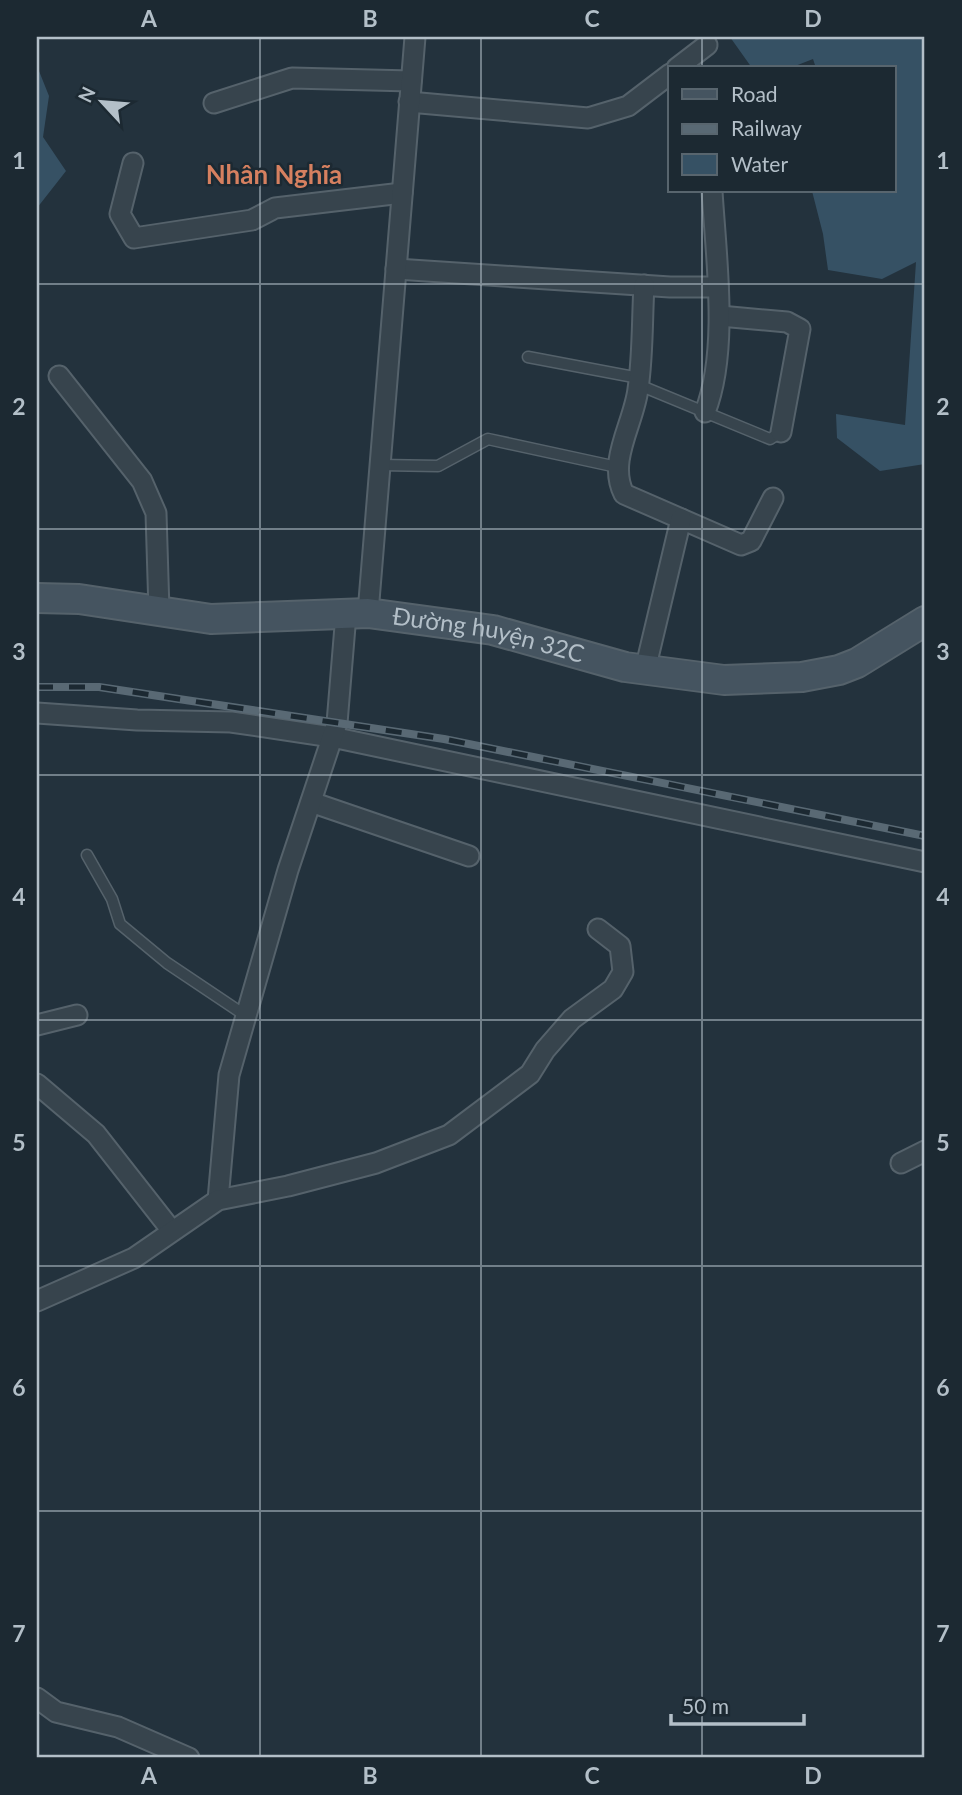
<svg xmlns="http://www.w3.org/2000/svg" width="962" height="1795" font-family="Lato,sans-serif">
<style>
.water{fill:#365164}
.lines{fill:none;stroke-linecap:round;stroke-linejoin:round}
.lane-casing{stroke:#55626b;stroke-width:13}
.street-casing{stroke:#55626b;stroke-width:23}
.secondary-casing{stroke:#55626b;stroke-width:32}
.lane{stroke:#37444d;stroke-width:10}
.street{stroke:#37444d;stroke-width:19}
.secondary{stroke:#455460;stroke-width:28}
.rail-casing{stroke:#596974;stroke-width:8}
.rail{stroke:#1c2932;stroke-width:5;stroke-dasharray:16;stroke-linecap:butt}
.grid{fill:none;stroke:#b3bfc8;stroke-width:2;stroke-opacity:0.55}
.labels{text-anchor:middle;stroke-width:5;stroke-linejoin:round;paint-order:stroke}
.street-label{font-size:24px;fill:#b3bfc8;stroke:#1c2932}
.neighbourhood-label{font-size:26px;font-weight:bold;fill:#d68060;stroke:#1c2932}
.neatline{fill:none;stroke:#b3bfc8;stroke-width:2.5}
.grid-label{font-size:23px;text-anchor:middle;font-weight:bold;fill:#b3bfc8}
</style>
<rect width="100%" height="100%" fill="#23323d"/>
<g class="water">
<polygon points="730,37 925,37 925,464 880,471 837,438 836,414 905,425 916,262 882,279 828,270 823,234 812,191 894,191 894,68 816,68 813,59 790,68 752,68"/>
<polygon points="37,66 49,96 43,137 66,171 37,208"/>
</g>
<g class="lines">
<defs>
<g id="lane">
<polyline points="528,357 639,378"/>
<polyline points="639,385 770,439 781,432"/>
<polyline points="380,465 438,466 488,439 617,467"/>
<polyline points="87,855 112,899 120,924 167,963 246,1016"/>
</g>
<g id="street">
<polyline points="677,68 707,45"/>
<polyline points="409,102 588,118 628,106 670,74"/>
<polyline points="214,103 292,78 411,81"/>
<polyline points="133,163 120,214 134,238 252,220 275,208 402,193"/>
<polyline points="396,269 670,287 718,287"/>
<path d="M 644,285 C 642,319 643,355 638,389 C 634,423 607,461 624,494 L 741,545 L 751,541 L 773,498"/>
<polyline points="720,316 787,322 800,329 781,432"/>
<polyline points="59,376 142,481 156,513 159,611"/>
<path d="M 705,412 C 729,351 716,257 712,191"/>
<polyline points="368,613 415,37"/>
<polyline points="645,670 681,519"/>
<polyline points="37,713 137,720 231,722 332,737 925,862"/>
<polyline points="311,802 469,856"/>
<polyline points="37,1025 77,1015"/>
<polyline points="37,1084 96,1134 172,1231"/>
<polyline points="901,1163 925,1151"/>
<polyline points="218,1200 229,1075 288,870 337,723 346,614"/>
<polyline points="37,1301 134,1258 218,1200 288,1186 376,1163 449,1135 530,1074 545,1050 572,1019 613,989 623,972 620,946 598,929"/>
<polyline points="37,1698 56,1712 118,1727 189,1758"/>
</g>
<g id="secondary">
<path id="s1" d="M 37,598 L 79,599 L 211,619 L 368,613 L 493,630 L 625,667 L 724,680 L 802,677 L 839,670 L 857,663 L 925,621"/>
</g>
</defs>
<use href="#lane" class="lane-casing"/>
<use href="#street" class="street-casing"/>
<use href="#secondary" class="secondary-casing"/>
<use href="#lane" class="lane"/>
<use href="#street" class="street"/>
<use href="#secondary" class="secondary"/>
<defs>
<polyline id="rail" points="37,687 99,687 444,739 925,836"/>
</defs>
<use href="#rail" class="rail-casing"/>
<use href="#rail" class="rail"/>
</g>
<path class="grid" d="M 260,37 L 260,1758M 481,37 L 481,1758M 702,37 L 702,68M 702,191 L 702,1758M 37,284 L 925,284M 37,529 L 925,529M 37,775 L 925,775M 37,1020 L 925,1020M 37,1266 L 925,1266M 37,1511 L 925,1511"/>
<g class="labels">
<g class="street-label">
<text dy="8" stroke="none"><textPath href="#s1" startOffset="455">Đường huyện 32C</textPath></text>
</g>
<g class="neighbourhood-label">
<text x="274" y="184">Nhân Nghĩa</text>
</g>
</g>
<rect width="962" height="1795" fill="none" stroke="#1c2932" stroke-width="77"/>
<rect x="668" y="66" width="228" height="126" fill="#1c2932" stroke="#58656e" stroke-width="2"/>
<rect x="682" y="89" width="35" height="10" fill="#455460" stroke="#58656e" stroke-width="2"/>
<text x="731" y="102" font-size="21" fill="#b3bfc8">Road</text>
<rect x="682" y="124" width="35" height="10" fill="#596974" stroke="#58656e" stroke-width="2"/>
<text x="731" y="136" font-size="21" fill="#b3bfc8">Railway</text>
<rect x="682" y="154" width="35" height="21" fill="#365164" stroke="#58656e" stroke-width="2"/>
<text x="731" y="172" font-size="21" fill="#b3bfc8">Water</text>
<g transform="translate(102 102) rotate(296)" stroke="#1c2932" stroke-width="5" paint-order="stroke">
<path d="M0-5L12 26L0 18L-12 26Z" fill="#b3bfc8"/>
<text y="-10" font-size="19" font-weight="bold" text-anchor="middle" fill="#b3bfc8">N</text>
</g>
<path d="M671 1714v10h133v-10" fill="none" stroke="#b3bfc8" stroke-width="3.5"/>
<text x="682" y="1714" font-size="21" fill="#b3bfc8" stroke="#1c2932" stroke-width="5" paint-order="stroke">50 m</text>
<rect x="38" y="38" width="885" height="1718" class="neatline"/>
<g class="grid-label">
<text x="149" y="27">A</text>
<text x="370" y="27">B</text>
<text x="592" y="27">C</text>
<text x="813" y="27">D</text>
<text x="19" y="169">1</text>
<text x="943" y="169">1</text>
<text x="19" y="415">2</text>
<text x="943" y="415">2</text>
<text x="19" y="660">3</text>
<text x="943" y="660">3</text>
<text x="19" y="905">4</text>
<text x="943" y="905">4</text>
<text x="19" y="1151">5</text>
<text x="943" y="1151">5</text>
<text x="19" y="1396">6</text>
<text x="943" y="1396">6</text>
<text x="19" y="1642">7</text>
<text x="943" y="1642">7</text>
<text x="149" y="1784">A</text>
<text x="370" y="1784">B</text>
<text x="592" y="1784">C</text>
<text x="813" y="1784">D</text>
</g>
</svg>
